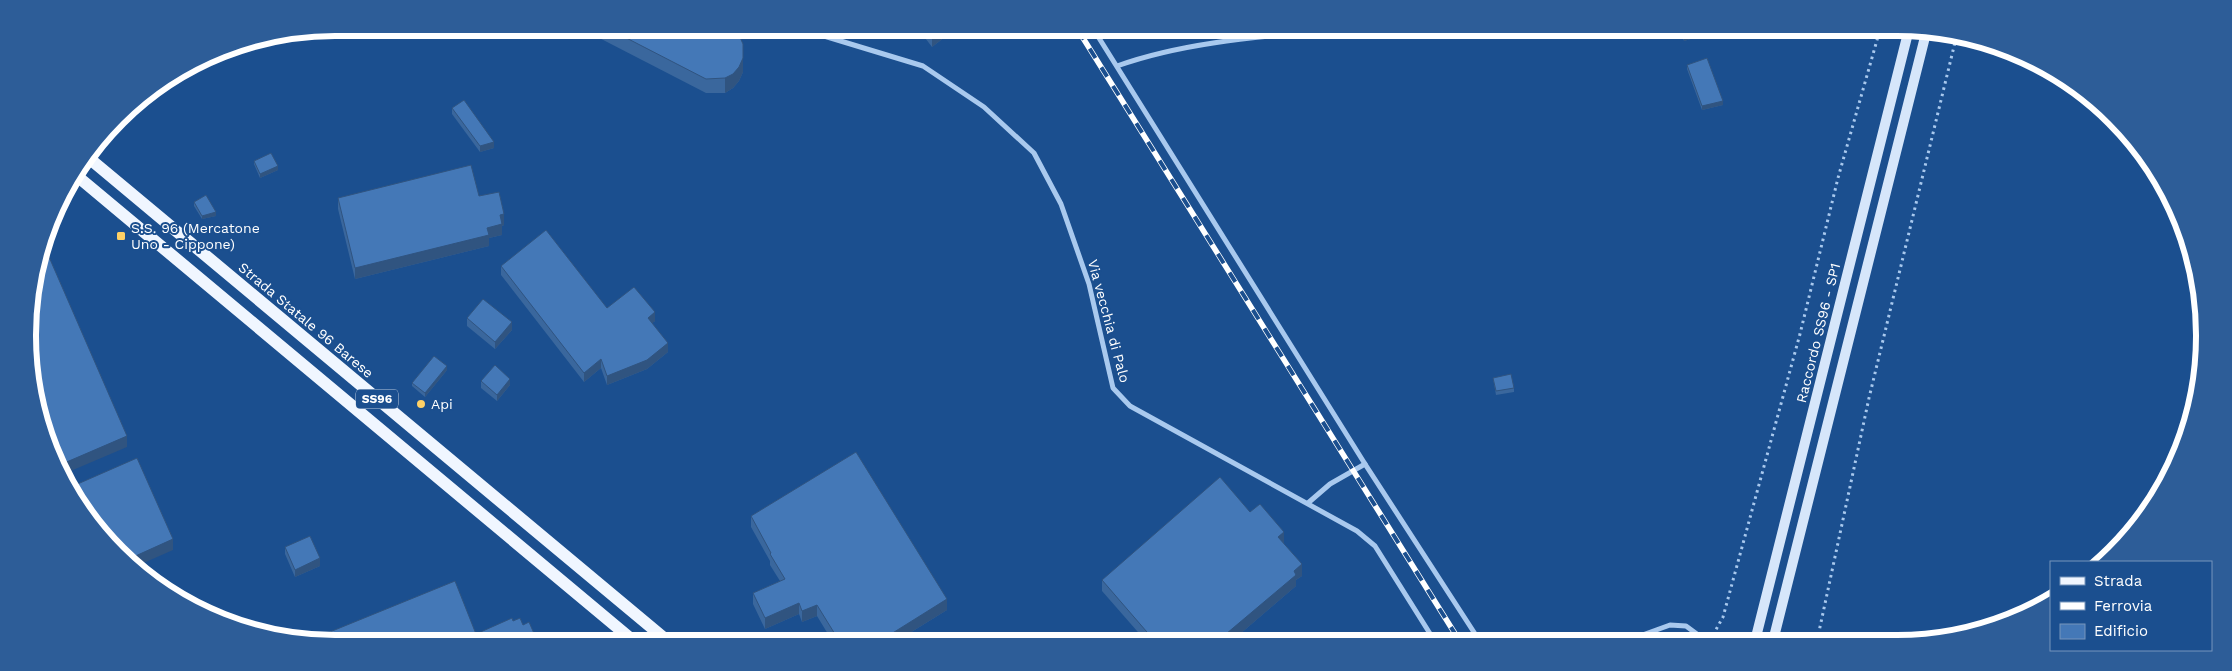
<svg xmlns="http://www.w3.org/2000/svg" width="2232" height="671" font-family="'Work Sans',sans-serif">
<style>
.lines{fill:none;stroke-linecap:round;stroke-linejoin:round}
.path{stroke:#a9c9ee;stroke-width:3;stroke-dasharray:2.5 4;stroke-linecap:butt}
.street{stroke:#a9c9ee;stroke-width:5}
.secondary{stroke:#d6e6fa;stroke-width:10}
.primary{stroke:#f0f6ff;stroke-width:12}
.rail-casing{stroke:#fff;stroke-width:5.5}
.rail{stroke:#1b4f8f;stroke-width:4;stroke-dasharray:11;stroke-linecap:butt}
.wall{fill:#3a679d}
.shaded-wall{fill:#305480}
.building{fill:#4478b7;stroke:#305480}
.poi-dot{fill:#ffd166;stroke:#1b4f8f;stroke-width:2}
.labels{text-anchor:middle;stroke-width:4;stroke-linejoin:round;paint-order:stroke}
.shield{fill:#1b4f8f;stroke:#bbcadd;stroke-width:1}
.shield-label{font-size:12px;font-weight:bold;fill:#fff}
.poi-label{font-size:14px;fill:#fff;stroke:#1b4f8f;text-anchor:start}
.street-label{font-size:14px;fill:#fff;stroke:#1b4f8f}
.rim{fill:none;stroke:#fff;stroke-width:6}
</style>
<rect width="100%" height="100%" fill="#1b4f8f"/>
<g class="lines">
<g class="path">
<polyline points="1713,635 1723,617 1800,334 1838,178 1879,33"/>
<polyline points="1817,641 1869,398 1957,34"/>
</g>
<g class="street">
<polyline points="801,29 923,66 984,107 1034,153 1061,204 1089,284 1113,388 1130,406 1357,531 1375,546 1434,640"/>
<polyline points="1094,30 1365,464 1479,640"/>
<path d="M 1117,66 C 1181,43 1256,37 1323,31"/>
<polyline points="1308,503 1330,484 1365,464"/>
<polyline points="1608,640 1637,637 1670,625 1686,626 1705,640"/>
</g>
<g class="secondary">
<polyline points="1755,641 1908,33"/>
<polyline points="1773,641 1926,33"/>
</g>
<g class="primary">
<polyline points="90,159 664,638"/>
<polyline points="77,176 630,638"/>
</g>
<defs>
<polyline id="rail" points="1078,30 1459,640"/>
</defs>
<use href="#rail" class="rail-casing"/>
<use href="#rail" class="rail"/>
</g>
<g class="wall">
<polygon points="580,28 733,29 743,44 743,72 739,81 733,88 725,93 706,93"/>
<polygon points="919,30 954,30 932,47"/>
<polygon points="1681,32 1697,32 1697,37 1684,41"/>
<polygon points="1687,65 1723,105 1702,110 1687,69"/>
<polygon points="452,108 494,148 480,152 452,114"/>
<polygon points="254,161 278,170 260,178 254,164"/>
<polygon points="479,196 504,225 502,226 502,235 489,238 489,246 355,279 338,209 338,198"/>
<polygon points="194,202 216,216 202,219 194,206"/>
<polygon points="501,266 607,308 655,321 652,323 668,352 647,369 607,385 601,368 584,382 501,275"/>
<polygon points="467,318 512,330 495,349 467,326"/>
<polygon points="447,370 425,397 412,386 412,383"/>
<polygon points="1493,378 1514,388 1514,392 1496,395"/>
<polygon points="481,381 510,385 497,401 481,388"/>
<polygon points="1250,512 1284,543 1283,543 1302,576 1296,580 1296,586 1233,640 1144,639 1102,591 1102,580"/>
<polygon points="751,516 947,610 900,639 831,639 817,616 802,622 799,614 765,629 753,604 753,593 780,581 770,565 770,561 751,527"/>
<polygon points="285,547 320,566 295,577 285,554"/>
</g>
<g class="shaded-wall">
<polygon points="943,30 954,30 932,47 932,38"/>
<polygon points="1632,32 1646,32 1632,37"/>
<polygon points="1687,32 1697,32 1697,37 1684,41 1684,33"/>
<polygon points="743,58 743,72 739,81 733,88 725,93 725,78"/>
<polygon points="1723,101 1723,105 1702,110 1702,106"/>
<polygon points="494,142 494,148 480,152 480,146"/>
<polygon points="278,166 278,170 260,178 260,174"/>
<polygon points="216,212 216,216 202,219 202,216"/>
<polygon points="504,214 504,225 502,226 502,235 489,238 489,246 355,279 355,268 487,228 500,215"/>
<polygon points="655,312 655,321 648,327 648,318"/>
<polygon points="512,322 512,330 495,349 495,342"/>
<polygon points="668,343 668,352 647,369 607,385 607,376"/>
<polygon points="601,359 601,368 584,382 584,373"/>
<polygon points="447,366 447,370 425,397 425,393"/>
<polygon points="510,379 510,385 497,401 497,395"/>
<polygon points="127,436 127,447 66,473 62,464"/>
<polygon points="1284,532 1284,543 1278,548 1278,537"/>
<polygon points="173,539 173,550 139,565 131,558"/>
<polygon points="320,558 320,566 295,577 295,570"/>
<polygon points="1302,564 1302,576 1296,580 1296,586 1233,640 1220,639"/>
<polygon points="947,599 947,610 900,639 883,639"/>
<polygon points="799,603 799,614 765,629 765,618"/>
<polygon points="817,605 817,616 802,622 802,611"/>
</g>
<g class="building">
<polygon points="607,28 733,29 739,35 743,44 743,58 739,67 733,74 725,78 706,79"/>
<polygon points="925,30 943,30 932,38"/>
<polygon points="1707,58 1723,101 1702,106 1687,65"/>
<polygon points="464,100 494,142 480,146 452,108"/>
<polygon points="271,153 278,166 260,174 254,161"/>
<polygon points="471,165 479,196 499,192 504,214 500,215 502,224 487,228 489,235 355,268 338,198"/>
<polygon points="206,195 216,212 202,216 194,202"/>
<polygon points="546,230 607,308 634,287 655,312 648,318 668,343 647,360 607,376 601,359 584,373 501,266"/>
<polygon points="46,250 127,436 62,464 38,415 28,315"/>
<polygon points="483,299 512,322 495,342 467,318"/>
<polygon points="434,356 447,366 425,393 412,383"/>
<polygon points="495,365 510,379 497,395 481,381"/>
<polygon points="1511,374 1514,388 1496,391 1493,378"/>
<polygon points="856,452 947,599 883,639 838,639 817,605 802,611 799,603 765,618 753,593 785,579 770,554 771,553 751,516"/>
<polygon points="137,458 173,539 131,558 91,523 73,486"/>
<polygon points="1220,477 1250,512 1260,504 1284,532 1278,537 1302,564 1294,571 1296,575 1220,639 1153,639 1102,580"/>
<polygon points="310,536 320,558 295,570 285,547"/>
<polygon points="455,581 476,634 512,618 513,621 520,618 523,625 529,622 536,638 315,638"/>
</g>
<g class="poi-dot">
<rect x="116" y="231" width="10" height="10" rx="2.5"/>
<circle cx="421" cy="404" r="5"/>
</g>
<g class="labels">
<rect class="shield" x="356" y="389.5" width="42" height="19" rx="4"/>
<g class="shield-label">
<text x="377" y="403">SS96</text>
</g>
<g class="poi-label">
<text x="131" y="233">S.S. 96 (Mercatone<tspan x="131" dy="16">Uno - Cippone)</tspan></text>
<text x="431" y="409">Api</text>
</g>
<g class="street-label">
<text transform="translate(306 320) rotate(40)" y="5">Strada Statale 96 Barese</text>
<text transform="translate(1109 321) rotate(75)" y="5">Via vecchia di Palo</text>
<text transform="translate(1818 333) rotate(-76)" y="5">Raccordo SS96 - SP1</text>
</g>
</g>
<path d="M0 0H2232V671H0ZM335 36H1897A299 299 0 0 1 2196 335V336A299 299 0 0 1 1897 635H335A299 299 0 0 1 36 336V335A299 299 0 0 1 335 36Z" fill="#2d5d98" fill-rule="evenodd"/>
<path class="rim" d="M335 36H1897A299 299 0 0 1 2196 335V336A299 299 0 0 1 1897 635H335A299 299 0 0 1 36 336V335A299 299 0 0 1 335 36Z"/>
<rect x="2050" y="561" width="162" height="90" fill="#1b4f8f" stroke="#7695bc"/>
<rect x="2060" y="577" width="25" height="8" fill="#f0f6ff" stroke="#7695bc"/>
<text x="2094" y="586" font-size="15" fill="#ffffff">Strada</text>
<rect x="2060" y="602" width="25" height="8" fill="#ffffff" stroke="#7695bc"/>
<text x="2094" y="611" font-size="15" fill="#ffffff">Ferrovia</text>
<rect x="2060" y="624" width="25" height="15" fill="#4478b7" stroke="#7695bc"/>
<text x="2094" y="636" font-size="15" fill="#ffffff">Edificio</text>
</svg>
